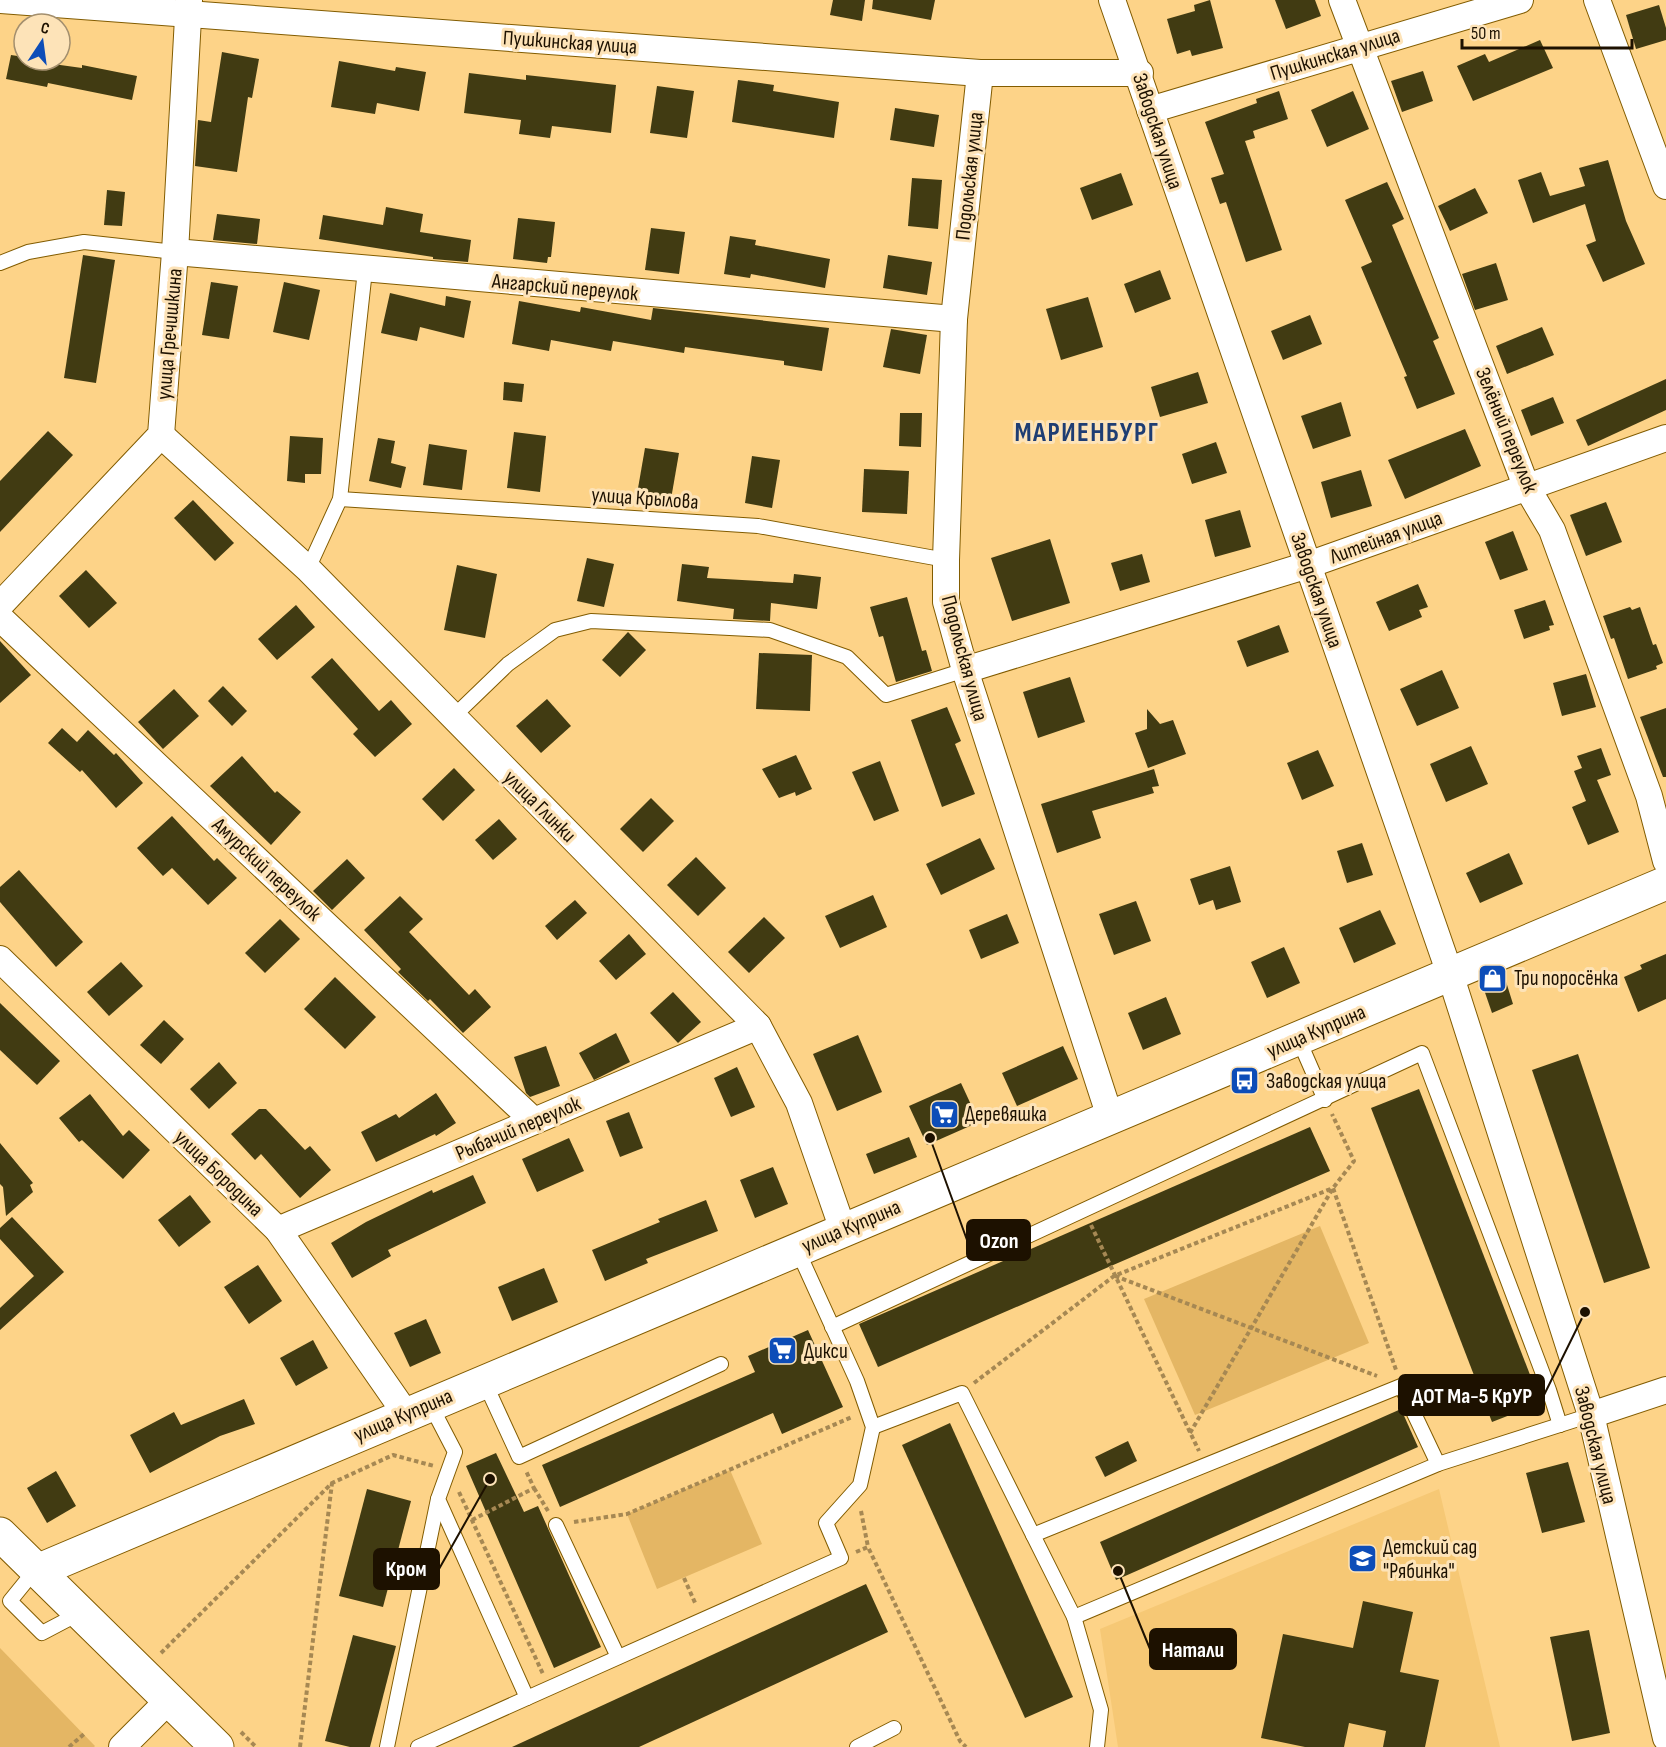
<svg xmlns="http://www.w3.org/2000/svg" width="1666" height="1747" font-family="'Sofia Sans Condensed',sans-serif">
<style>
.built{fill:#f6c875}
.green{fill:#e4b664}
.building{fill:#413b12}
.lines{fill:none;stroke-linecap:round;stroke-linejoin:round}
.lane-casing{stroke:#825c00;stroke-width:16}
.street-casing{stroke:#825c00;stroke-width:28}
.secondary-casing{stroke:#825c00;stroke-width:35}
.path{stroke:#a68853;stroke-width:4;stroke-dasharray:4.5 3;stroke-linecap:butt}
.lane{stroke:#fff;stroke-width:14}
.street{stroke:#fff;stroke-width:26}
.secondary{stroke:#fff;stroke-width:33}
.labels{text-anchor:middle;stroke-width:6;stroke-linejoin:round;paint-order:stroke}
.street-label{font-size:21px;fill:#1d1100;stroke:#fde3b8}
.poi-label{font-size:21px;fill:#1d1100;stroke:#fde3b8;text-anchor:start}
.district-label{font-size:27px;font-weight:bold;letter-spacing:1.5px;fill:#1e3d73;stroke:#fde3b8}
.leader{fill:none;stroke:#1d1100;stroke-width:2}
.callout-dot{fill:#1d1100;stroke:#fde3b8;stroke-width:2}
.callout{fill:#1d1100;stroke:#1d1100;stroke-width:2}
.callout-label{font-size:22px;text-anchor:middle;font-weight:bold;fill:#fff}
</style>
<rect width="100%" height="100%" fill="#fdd388"/>
<polygon class="built" points="1439,1489 1500,1747 1118,1747 1100,1629"/>
<g class="green">
<polygon points="1320,1226 1369,1343 1195,1415 1144,1299"/>
<polygon points="730,1470 762,1544 657,1589 627,1514"/>
<polygon points="0,1648 95,1746 94,1747 0,1747"/>
</g>
<g class="building">
<polygon points="833,0 865,0 862,21 830,15"/>
<polygon points="873,0 935,0 931,20 872,9"/>
<polygon points="1210,0 1223,48 1192,56 1190,50 1177,54 1167,19 1195,11 1194,5"/>
<polygon points="1275,0 1315,0 1321,16 1286,29"/>
<polygon points="1659,5 1666,28 1666,40 1636,49 1626,15"/>
<polygon points="1540,40 1553,68 1473,101 1457,66 1485,54 1489,62"/>
<polygon points="222,52 259,59 252,98 248,97 237,172 195,166 198,120 211,122"/>
<polygon points="11,55 24,57 24,60 82,68 82,65 137,76 132,100 48,83 47,87 6,79"/>
<polygon points="339,61 395,71 396,67 426,72 419,111 377,103 375,114 331,107"/>
<polygon points="1423,71 1433,101 1402,112 1391,81"/>
<polygon points="469,73 526,80 526,75 616,85 611,133 552,126 550,138 519,134 521,120 464,113"/>
<polygon points="738,80 774,85 773,91 839,102 834,138 732,122"/>
<polygon points="657,86 694,91 687,138 650,133"/>
<polygon points="1279,91 1288,119 1253,131 1255,138 1245,141 1282,250 1246,262 1226,202 1220,204 1211,178 1224,174 1205,122 1257,103 1256,99"/>
<polygon points="1353,91 1369,129 1327,147 1311,110"/>
<polygon points="895,108 939,115 934,147 890,140"/>
<polygon points="1608,160 1626,221 1645,264 1603,282 1586,245 1596,241 1585,204 1533,223 1518,180 1541,172 1550,196 1585,186 1579,168"/>
<polygon points="1121,173 1133,205 1092,220 1080,188"/>
<polygon points="912,178 942,180 938,229 908,226"/>
<polygon points="1387,182 1404,219 1392,225 1439,338 1433,341 1455,394 1417,409 1404,377 1407,376 1361,267 1372,262 1345,200"/>
<polygon points="1475,188 1488,213 1450,231 1438,206"/>
<polygon points="107,190 125,192 122,226 104,225"/>
<polygon points="386,207 423,214 420,232 471,240 468,262 433,259 433,257 319,239 323,215 383,225"/>
<polygon points="217,214 260,219 257,244 213,240"/>
<polygon points="518,218 555,222 551,257 548,257 547,263 513,259"/>
<polygon points="651,228 685,232 679,274 645,270"/>
<polygon points="730,236 756,240 755,245 830,259 825,288 751,274 750,278 724,274"/>
<polygon points="83,255 115,260 96,383 64,378"/>
<polygon points="888,255 932,262 927,295 883,288"/>
<polygon points="1496,263 1508,300 1475,310 1462,274"/>
<polygon points="1160,270 1171,299 1135,313 1124,284"/>
<polygon points="211,282 238,286 229,339 202,335"/>
<polygon points="284,282 320,290 309,340 273,332"/>
<polygon points="390,293 445,306 446,296 471,301 464,338 420,327 417,341 381,333"/>
<polygon points="1088,297 1103,347 1061,360 1046,309"/>
<polygon points="519,301 580,312 581,307 651,320 653,308 829,328 822,371 784,365 784,361 685,347 684,353 613,341 611,351 551,340 549,351 512,344"/>
<polygon points="1310,315 1322,344 1283,360 1271,331"/>
<polygon points="1542,327 1554,355 1507,374 1496,346"/>
<polygon points="891,329 927,335 920,374 883,367"/>
<polygon points="1198,372 1208,403 1160,417 1151,387"/>
<polygon points="1666,379 1666,410 1588,446 1576,420"/>
<polygon points="504,382 524,384 522,402 503,400"/>
<polygon points="1553,397 1564,423 1531,436 1521,410"/>
<polygon points="1341,402 1351,436 1313,449 1301,416"/>
<polygon points="900,413 922,413 921,447 899,446"/>
<polygon points="1465,429 1481,466 1405,499 1388,460"/>
<polygon points="48,431 73,455 0,532 0,481"/>
<polygon points="514,432 546,436 540,492 507,488"/>
<polygon points="290,436 323,438 321,474 305,474 305,483 287,481"/>
<polygon points="378,438 395,441 391,463 406,467 401,488 369,481"/>
<polygon points="1216,442 1227,473 1192,484 1182,454"/>
<polygon points="429,444 467,450 462,490 423,485"/>
<polygon points="645,448 679,453 671,499 637,494"/>
<polygon points="752,456 780,460 772,508 745,503"/>
<polygon points="864,469 909,471 907,514 862,512"/>
<polygon points="1361,470 1372,506 1331,518 1321,482"/>
<polygon points="193,500 234,543 215,561 174,518"/>
<polygon points="1606,502 1622,542 1586,556 1570,515"/>
<polygon points="1240,510 1251,547 1215,557 1205,520"/>
<polygon points="1513,531 1528,570 1500,580 1485,542"/>
<polygon points="1050,539 1070,603 1012,621 991,558"/>
<polygon points="1142,554 1150,582 1120,591 1111,563"/>
<polygon points="587,558 614,564 604,607 577,601"/>
<polygon points="682,564 709,567 707,578 793,583 794,574 821,577 817,609 771,603 770,621 733,619 734,609 677,601"/>
<polygon points="457,565 497,574 485,638 444,630"/>
<polygon points="86,570 117,603 89,628 59,596"/>
<polygon points="1418,584 1428,607 1419,610 1422,617 1389,631 1376,602"/>
<polygon points="907,597 922,651 926,650 932,671 896,682 883,636 879,637 870,607"/>
<polygon points="1545,600 1554,625 1549,626 1550,630 1524,639 1514,610"/>
<polygon points="296,605 315,627 277,660 258,639"/>
<polygon points="1630,607 1632,610 1640,607 1653,645 1656,644 1663,663 1656,666 1657,669 1628,679 1614,638 1611,639 1603,616"/>
<polygon points="1279,625 1289,652 1247,667 1237,641"/>
<polygon points="628,632 646,650 620,677 602,660"/>
<polygon points="0,641 31,675 0,703"/>
<polygon points="759,653 812,655 810,711 756,709"/>
<polygon points="332,658 379,711 391,700 412,724 375,757 353,734 358,729 311,677"/>
<polygon points="1442,670 1459,708 1417,726 1400,689"/>
<polygon points="1586,674 1596,707 1562,716 1553,683"/>
<polygon points="1070,677 1085,722 1038,738 1023,692"/>
<polygon points="223,686 247,711 232,726 208,701"/>
<polygon points="174,689 199,716 163,749 138,722"/>
<polygon points="547,699 571,726 541,753 516,726"/>
<polygon points="947,707 961,741 955,744 975,794 942,807 911,720"/>
<polygon points="1666,708 1666,777 1663,777 1640,717"/>
<polygon points="1147,709 1160,724 1173,720 1186,754 1148,768 1135,733 1147,729"/>
<polygon points="62,728 77,742 88,730 114,755 116,753 143,783 116,808 82,770 80,772 48,743"/>
<polygon points="1471,746 1488,784 1446,802 1430,764"/>
<polygon points="1601,748 1611,775 1597,780 1619,832 1588,845 1572,807 1586,801 1574,771 1582,768 1577,756"/>
<polygon points="1318,750 1334,786 1302,800 1287,763"/>
<polygon points="796,755 812,789 796,796 795,792 779,798 762,769"/>
<polygon points="242,756 275,793 277,791 301,812 271,845 210,786"/>
<polygon points="880,761 899,811 874,821 852,772"/>
<polygon points="454,768 475,790 443,821 422,799"/>
<polygon points="1154,769 1159,786 1152,787 1154,793 1092,811 1101,838 1057,853 1041,804"/>
<polygon points="651,798 674,821 643,852 620,829"/>
<polygon points="172,816 214,861 217,858 237,878 208,905 172,868 163,876 137,848"/>
<polygon points="499,819 517,839 493,860 475,840"/>
<polygon points="980,838 995,869 941,895 926,864"/>
<polygon points="1362,843 1373,875 1347,883 1337,851"/>
<polygon points="1509,853 1523,884 1480,903 1466,873"/>
<polygon points="696,857 726,888 698,916 667,885"/>
<polygon points="347,859 365,878 332,910 313,891"/>
<polygon points="1230,866 1241,902 1216,910 1213,900 1199,905 1190,879"/>
<polygon points="19,870 83,942 56,967 0,902 0,887"/>
<polygon points="873,895 887,927 840,948 825,916"/>
<polygon points="400,896 423,919 409,932 469,995 475,989 491,1007 463,1033 430,999 428,1001 398,972 401,969 364,930"/>
<polygon points="575,900 587,913 557,940 545,926"/>
<polygon points="1136,901 1151,941 1114,955 1099,914"/>
<polygon points="1380,910 1396,944 1354,963 1339,928"/>
<polygon points="1007,914 1019,943 981,959 969,930"/>
<polygon points="764,917 785,938 749,973 728,952"/>
<polygon points="280,919 300,939 265,973 245,953"/>
<polygon points="629,934 646,954 616,980 599,961"/>
<polygon points="1284,947 1300,983 1267,998 1251,962"/>
<polygon points="1666,954 1666,999 1638,1012 1624,977 1642,969 1640,965"/>
<polygon points="121,962 143,986 109,1016 87,992"/>
<polygon points="1503,972 1513,1004 1492,1013 1481,981"/>
<polygon points="335,977 376,1017 345,1049 304,1009"/>
<polygon points="673,992 701,1022 678,1043 650,1013"/>
<polygon points="1166,997 1181,1034 1143,1050 1128,1013"/>
<polygon points="0,1003 60,1061 37,1085 0,1050"/>
<polygon points="164,1020 184,1039 161,1064 140,1045"/>
<polygon points="616,1033 630,1062 594,1080 579,1053"/>
<polygon points="858,1035 882,1092 837,1111 813,1054"/>
<polygon points="546,1046 560,1086 530,1097 526,1093 514,1057"/>
<polygon points="1063,1046 1078,1079 1017,1106 1002,1073"/>
<polygon points="1578,1054 1650,1268 1604,1283 1532,1070"/>
<polygon points="219,1062 237,1083 209,1109 190,1089"/>
<polygon points="737,1067 755,1107 731,1117 714,1078"/>
<polygon points="961,1083 979,1122 927,1145 909,1106"/>
<polygon points="1419,1089 1541,1403 1492,1422 1371,1108"/>
<polygon points="436,1093 456,1123 436,1136 435,1134 376,1162 361,1132 396,1114 399,1118"/>
<polygon points="90,1094 123,1136 129,1130 150,1150 123,1179 82,1140 79,1142 59,1118"/>
<polygon points="259,1109 266,1109 305,1150 310,1146 331,1170 300,1198 261,1154 255,1160 231,1134"/>
<polygon points="629,1112 643,1148 620,1157 606,1121"/>
<polygon points="1310,1127 1330,1171 878,1367 859,1324"/>
<polygon points="909,1137 917,1157 874,1174 866,1154"/>
<polygon points="569,1138 584,1171 537,1192 522,1159"/>
<polygon points="0,1143 33,1183 30,1185 33,1192 6,1216 3,1187 0,1184"/>
<polygon points="773,1167 788,1204 755,1218 740,1180"/>
<polygon points="473,1175 486,1203 388,1250 391,1256 352,1278 331,1243 366,1222 432,1190 433,1193"/>
<polygon points="190,1195 211,1222 179,1247 158,1220"/>
<polygon points="706,1200 718,1231 646,1259 648,1263 605,1281 592,1250 660,1222 658,1219"/>
<polygon points="12,1217 64,1272 0,1330 0,1308 34,1276 0,1239 0,1228"/>
<polygon points="258,1265 282,1301 249,1324 224,1287"/>
<polygon points="544,1268 558,1302 512,1321 498,1287"/>
<polygon points="426,1319 441,1353 410,1367 394,1333"/>
<polygon points="808,1330 843,1407 782,1434 773,1413 560,1507 542,1465 755,1372 748,1356"/>
<polygon points="313,1340 328,1368 296,1386 280,1358"/>
<polygon points="244,1399 255,1424 220,1436 150,1473 130,1435 174,1412 181,1425"/>
<polygon points="1401,1409 1418,1447 1116,1580 1100,1542"/>
<polygon points="950,1423 1073,1697 1025,1718 902,1445"/>
<polygon points="1128,1441 1137,1461 1105,1477 1095,1457"/>
<polygon points="496,1453 524,1512 538,1506 601,1647 554,1668 466,1466"/>
<polygon points="1568,1462 1585,1522 1542,1533 1526,1473"/>
<polygon points="56,1471 76,1506 47,1523 27,1488"/>
<polygon points="367,1489 411,1501 383,1607 339,1596"/>
<polygon points="866,1584 888,1632 639,1747 512,1747"/>
<polygon points="1363,1601 1413,1612 1400,1672 1439,1680 1425,1747 1383,1747 1386,1731 1349,1723 1344,1747 1305,1747 1261,1738 1283,1634 1353,1648"/>
<polygon points="1589,1630 1610,1733 1572,1741 1550,1637"/>
<polygon points="353,1635 396,1646 370,1747 350,1747 325,1741"/>
</g>
<g class="lines">
<defs>
<g id="lane">
<polyline points="0,263 28,252 84,242 175,252"/>
<polyline points="340,499 758,526 946,560"/>
<polyline points="308,569 340,499 365,270"/>
<polyline points="452,718 508,664 555,630 591,621 770,630 847,657 886,695 965,670"/>
<polyline points="1298,1038 1325,1100"/>
<polyline points="832,1327 1422,1053 1549,1390 1560,1425"/>
<polyline points="484,1381 519,1457 721,1364"/>
<polyline points="430,1404 455,1452 438,1499 527,1698 841,1558 826,1523 860,1485 873,1427 857,1381 797,1249"/>
<polyline points="873,1427 962,1393 1074,1617 1101,1710 1097,1747"/>
<polyline points="556,1525 618,1657"/>
<polyline points="1033,1535 1401,1386 1438,1464"/>
<polyline points="36,1569 10,1601 42,1633 80,1613"/>
<polyline points="1074,1617 1438,1464 1591,1415"/>
<polyline points="387,1747 438,1499"/>
<polyline points="418,1747 527,1698"/>
<polyline points="857,1747 894,1728"/>
</g>
<g id="street">
<polyline points="0,0 980,73 1140,73"/>
<polyline points="1112,0 1450,974 1591,1415 1666,1738"/>
<polyline points="1342,0 1526,486 1552,530 1649,796 1666,861"/>
<polyline points="1597,0 1666,186"/>
<polyline points="980,73 954,319 946,560 946,602 965,670 1110,1117"/>
<polyline points="1150,110 1520,0"/>
<polyline points="175,252 954,319"/>
<polyline points="161,435 308,569 758,1026 799,1103 843,1230"/>
<polyline points="0,605 161,435 175,252 189,0"/>
<polyline points="0,618 534,1121"/>
<polyline points="965,670 1308,565 1666,438"/>
<polyline points="0,959 278,1230 406,1414"/>
<polyline points="278,1230 758,1026"/>
<polyline points="1591,1415 1666,1390"/>
<polyline points="122,1747 169,1700"/>
</g>
<g id="secondary">
<polyline points="0,1534 217,1747"/>
<polyline points="37,1571 1666,883"/>
</g>
</defs>
<use href="#lane" class="lane-casing"/>
<use href="#street" class="street-casing"/>
<use href="#secondary" class="secondary-casing"/>
<g class="path">
<polyline points="1091,1225 1199,1451"/>
<polyline points="1115,1276 1377,1376"/>
<polyline points="974,1383 1114,1276 1333,1188 1396,1370"/>
<polyline points="1190,1433 1333,1188 1354,1161 1332,1114"/>
<polyline points="534,1488 548,1511"/>
<polyline points="459,1492 543,1674"/>
<polyline points="861,1511 868,1547"/>
<polyline points="472,1520 534,1488 526,1471"/>
<polyline points="574,1522 627,1514 852,1417"/>
<polyline points="856,1552 868,1547 960,1741 966,1747"/>
<polyline points="684,1578 696,1605"/>
<polyline points="161,1653 332,1483 393,1455 434,1466"/>
<polyline points="241,1732 256,1747"/>
<polyline points="69,1747 84,1734"/>
<polyline points="300,1747 332,1483"/>
</g>
<use href="#lane" class="lane"/>
<use href="#street" class="street"/>
<use href="#secondary" class="secondary"/>
</g>
<defs>
<symbol id="shop-square" viewBox="-11 -11 22 22"><rect x="-9" y="-9" width="18" height="18" rx="4" fill="#0d4db8" stroke="#fde3b8"/><path d="M-5-2.5h2.3a2.7 3.5 0 0 1 5.4 0H5L5.5 6h-11ZM-1.5-2.5h3a1.5 2.3 0 0 0-3 0Z" fill="#fff"/></symbol>
<symbol id="bus-square" viewBox="-11 -11 22 22"><rect x="-9" y="-9" width="18" height="18" rx="4" fill="#0d4db8" stroke="#fde3b8"/><path d="M-5-6H5V4H4V6H2V4H-2V6H-4V4H-5ZM-3.5-4V0h7V-4ZM-3.5 1.2v1.5H-2V1.2ZM2 1.2v1.5H3.5V1.2Z" fill="#fff"/></symbol>
<symbol id="supermarket-square" viewBox="-11 -11 22 22"><rect x="-9" y="-9" width="18" height="18" rx="4" fill="#0d4db8" stroke="#fde3b8"/><path d="M-6-5.5h2.5l.6 2H6L4.5 2H-2.5L-4.4-4H-6ZM-1.5 3.2a1.3 1.3 0 1 0 .1 0ZM3 3.2a1.3 1.3 0 1 0 .1 0Z" fill="#fff"/></symbol>
<symbol id="school-square" viewBox="-11 -11 22 22"><rect x="-9" y="-9" width="18" height="18" rx="4" fill="#0d4db8" stroke="#fde3b8"/><path d="M0-5L7-2L0 1L-7-2ZM-4 1L0 2.5L4 1V4Q0 6-4 4Z" fill="#fff"/></symbol>
</defs>
<g fill-rule="evenodd">
<use href="#shop-square" x="1476" y="962" width="33" height="33"/>
<use href="#bus-square" x="1228" y="1064" width="33" height="33"/>
<use href="#supermarket-square" x="928" y="1098" width="33" height="33"/>
<use href="#supermarket-square" x="766" y="1334" width="33" height="33"/>
<use href="#school-square" x="1346" y="1542" width="33" height="33"/>
</g>
<g class="labels">
<g class="street-label">
<text transform="translate(570 42) rotate(4)" y="7">Пушкинская улица</text>
<text transform="translate(1335 54) rotate(-17)" y="7">Пушкинская улица</text>
<text transform="translate(1158 131) rotate(72)" y="7">Заводская улица</text>
<text transform="translate(969 176) rotate(-84)" y="7">Подольская улица</text>
<text transform="translate(565 287) rotate(5)" y="7">Ангарский переулок</text>
<text transform="translate(169 334) rotate(-85)" y="7">улица Гречишкина</text>
<text transform="translate(1507 430) rotate(68)" y="7">Зелёный переулок</text>
<text transform="translate(645 498) rotate(4)" y="7">улица Крылова</text>
<text transform="translate(1386 537) rotate(-20)" y="7">Литейная улица</text>
<text transform="translate(1317 590) rotate(71)" y="7">Заводская улица</text>
<text transform="translate(965 658) rotate(75)" y="7">Подольская улица</text>
<text transform="translate(540 806) rotate(45)" y="7">улица Глинки</text>
<text transform="translate(267 869) rotate(43)" y="7">Амурский переулок</text>
<text transform="translate(1316 1031) rotate(-23)" y="7">улица Куприна</text>
<text transform="translate(518 1128) rotate(-23)" y="7">Рыбачий переулок</text>
<text transform="translate(219 1173) rotate(44)" y="7">улица Бородина</text>
<text transform="translate(851 1226) rotate(-23)" y="7">улица Куприна</text>
<text transform="translate(403 1415) rotate(-23)" y="7">улица Куприна</text>
<text transform="translate(1596 1445) rotate(76)" y="7">Заводская улица</text>
</g>
<g class="poi-label">
<text x="1514" y="985">Три поросёнка</text>
<text x="1266" y="1088">Заводская улица</text>
<text x="965" y="1121">Деревяшка</text>
<text x="804" y="1358">Дикси</text>
<text x="1383" y="1554">Детский сад<tspan x="1383" dy="24">"Рябинка"</tspan></text>
</g>
<g class="district-label">
<text x="1087" y="441">МАРИЕНБУРГ</text>
</g>
</g>
<path class="leader" d="M930 1138L967 1240M1585 1312L1544 1395M490 1479L439 1569M1118 1571L1150 1649"/>
<g class="callout-dot">
<circle cx="930" cy="1138" r="6"/>
<circle cx="1585" cy="1312" r="6"/>
<circle cx="490" cy="1479" r="6"/>
<circle cx="1118" cy="1571" r="6"/>
</g>
<g class="callout">
<rect x="967" y="1220" width="63" height="40" rx="6"/>
<rect x="1399" y="1375" width="145" height="40" rx="6"/>
<rect x="374" y="1549" width="65" height="40" rx="6"/>
<rect x="1150" y="1629" width="86" height="40" rx="6"/>
</g>
<g class="callout-label">
<text x="999" y="1248">Ozon</text>
<text x="1472" y="1403">ДОТ Ма-5 КрУР</text>
<text x="406" y="1576">Кром</text>
<text x="1193" y="1657">Натали</text>
</g>
<g transform="translate(42 42) rotate(13)"><circle r="28" fill="#fde3b8" stroke="#a38f6e" stroke-width="1.5"/>
<path d="M0-4.5L10 22L0 15L-10 22Z" fill="#0d4db8"/>
<text y="-9" font-size="16" font-weight="bold" text-anchor="middle" fill="#1d1100">С</text>
</g>
<path d="M1462 39v9h170v-9" fill="none" stroke="#1d1100" stroke-width="3"/>
<text x="1471" y="39" font-size="18" fill="#1d1100" stroke="#fde3b8" stroke-width="4.5" paint-order="stroke">50 m</text>
</svg>
